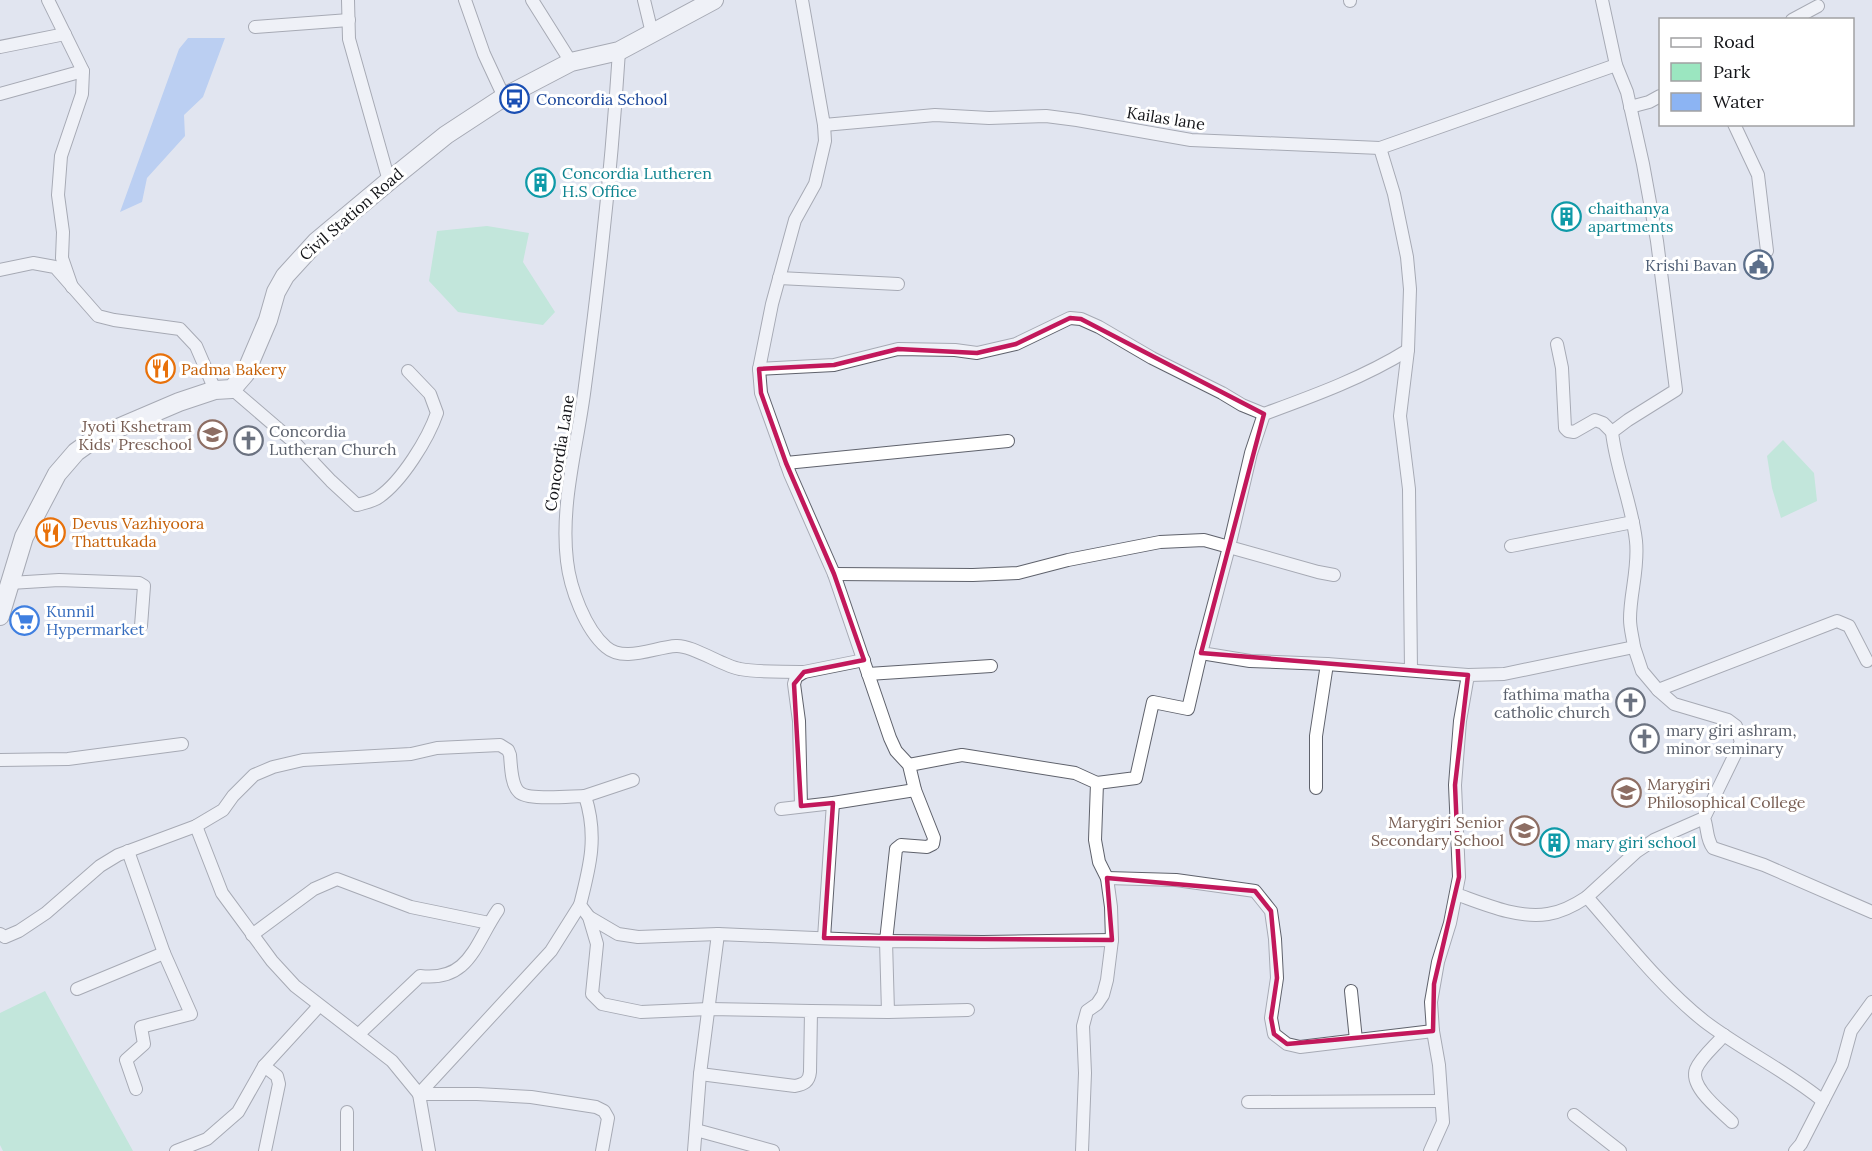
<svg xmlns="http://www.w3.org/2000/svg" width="1872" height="1151" font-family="Lora,serif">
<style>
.green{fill:#9be6c0}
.water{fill:#8cb4f3}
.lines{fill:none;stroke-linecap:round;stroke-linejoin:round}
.minor-casing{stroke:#5f626c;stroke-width:14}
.secondary-casing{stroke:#5f626c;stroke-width:20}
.minor{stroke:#fff;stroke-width:12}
.secondary{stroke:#fff;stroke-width:18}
.marked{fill:none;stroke:#c2185b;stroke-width:4.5;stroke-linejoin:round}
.labels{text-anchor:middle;stroke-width:6;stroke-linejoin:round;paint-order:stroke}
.transit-label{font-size:16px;fill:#164399;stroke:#fff;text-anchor:start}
.street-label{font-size:16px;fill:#141519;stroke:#fff}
.culture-label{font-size:16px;fill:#0d838f;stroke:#fff;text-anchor:start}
.service-label{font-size:16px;fill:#4e5e75;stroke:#fff;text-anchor:end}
.food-label{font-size:16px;fill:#c56008;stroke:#fff;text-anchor:start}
.education-label{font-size:16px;fill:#785e54;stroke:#fff;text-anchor:end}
.worship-label{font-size:16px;fill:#5b616d;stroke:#fff;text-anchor:start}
.shop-label{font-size:16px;fill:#366cbe;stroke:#fff;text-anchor:start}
</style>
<rect width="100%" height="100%" fill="#e1e5f0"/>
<g class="green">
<polygon points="487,226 529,233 523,262 555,312 543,325 458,312 429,281 437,231"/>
<polygon points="1783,440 1814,473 1817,501 1781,518 1772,488 1767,456"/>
<polygon points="45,991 133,1151 3,1151 0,1145 0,1013"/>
</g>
<polygon class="water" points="188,38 225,38 203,97 184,115 185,136 147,178 142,202 120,212 179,49"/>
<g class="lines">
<defs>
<g id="minor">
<polyline points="48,0 83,71 82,94 61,156 58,195 63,232 62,258 72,287"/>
<polyline points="348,0 349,39 389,181"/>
<polyline points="465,0 484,54 504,97"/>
<polyline points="532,0 571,62"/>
<polyline points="644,0 652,33"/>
<polyline points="802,0 824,125 935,115 989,118 1046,116 1077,120 1191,140 1380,148 1616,65"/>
<polyline points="1350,0 1350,1"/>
<polyline points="1792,20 1818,6"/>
<polyline points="255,27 349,20"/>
<polyline points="0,47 65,34"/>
<path d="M 619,51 C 612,163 600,274 585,386 C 578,444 560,503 567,561 C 570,588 585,629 606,647 C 624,663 655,647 676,646 C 693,645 722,666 740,669 C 760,673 783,671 804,672"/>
<polyline points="0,94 83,71"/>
<polyline points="1630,107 1649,102 1660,96"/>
<polyline points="1734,124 1758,175 1767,251"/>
<polyline points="1380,148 1394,194 1407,257 1410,289 1408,350 1400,416 1409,489 1411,670"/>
<polyline points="0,270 33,263 55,267 98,316 114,320 180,329 196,346 215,390"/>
<polyline points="779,278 898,284"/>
<polyline points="1557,344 1562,368 1565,428 1568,431 1574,432 1595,420 1603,423 1612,432"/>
<polyline points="759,369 834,365 898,349 955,350 977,353 1016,344 1070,318 1081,319 1099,327 1152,358 1222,393 1242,405 1264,414"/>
<path d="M 232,389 L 296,444 L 331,481 L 357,505 C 364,503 374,501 379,497 C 402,481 428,439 437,413 L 430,394 L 408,371"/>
<polyline points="786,463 1008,441"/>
<polyline points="1511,546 1633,522"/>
<polyline points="834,574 973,575 1018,573 1068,560 1160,542 1204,540 1229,547 1201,653 1250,661 1327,664 1468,675"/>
<path d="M 1334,575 L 1318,572 L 1229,547 L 1251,453 L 1264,414 C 1313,396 1363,378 1408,350"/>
<polyline points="10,583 59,580 139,583 144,586 141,626"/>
<polyline points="1634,647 1642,671 1658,690 1837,621 1849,626 1867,661"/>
<polyline points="868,674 991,666"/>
<path d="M 1658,690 L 1674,704 L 1728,720 L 1736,726 L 1741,742 L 1704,818 C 1708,829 1706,839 1713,848 L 1764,865 L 1872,912"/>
<polyline points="0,760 68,759 182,744"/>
<polyline points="909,765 962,755 1075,773 1097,783 1095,840 1099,862 1107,878 1111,907 1112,940 1107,980 1103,995 1097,1004 1087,1011 1083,1026 1085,1073 1082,1151"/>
<polyline points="1097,783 1136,778 1153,702 1188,709 1201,653"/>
<polyline points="1316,788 1316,736 1327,664"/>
<polyline points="585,796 633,780"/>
<polyline points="801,806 799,721 794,684 796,677 804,672 864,660"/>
<polyline points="781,809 833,803 915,790"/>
<path d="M 1704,818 L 1654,840 L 1636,852 L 1587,897 C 1624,939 1660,986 1704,1021 C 1742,1050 1785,1070 1823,1101"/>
<polyline points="196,826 222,893 272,961 295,986 392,1061 419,1094 429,1151"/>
<polyline points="128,851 164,953 191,1014 141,1027 144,1044 126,1060 136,1089"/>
<polyline points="1107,878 1176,880 1255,891 1271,911 1275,939 1277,978 1271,1018 1274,1034 1287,1044 1300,1047 1433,1031"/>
<path d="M 1456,894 C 1484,904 1518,919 1548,914 C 1562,912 1575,905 1587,897"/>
<polyline points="589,917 618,934 638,937 718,934"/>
<path d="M 0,934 L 5,937 L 19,931 L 46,913 L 100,866 L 118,855 L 196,826 L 223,810 L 233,796 L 254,775 L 273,767 L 303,760 L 411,754 L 437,748 L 500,745 L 508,750 L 510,755 C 511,765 511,785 519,792 C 528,801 572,796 585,796 C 598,836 590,866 580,905 L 589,917 L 597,944 L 592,994 L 602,1004 L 641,1012 L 709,1009 L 811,1011 L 810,1072 C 809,1082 804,1084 795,1086 L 700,1074"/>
<polyline points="252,935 314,889 337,879 411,907 489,923"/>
<polyline points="824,938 833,803"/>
<polyline points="77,989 164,953"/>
<polyline points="1351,991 1356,1040"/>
<polyline points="811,1011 888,1012 968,1010"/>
<polyline points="888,1012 886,941 983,942 1112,940"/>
<path d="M 359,1034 L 420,976 C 470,982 475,943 498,910"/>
<path d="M 1724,1035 C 1716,1045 1701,1057 1696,1069 C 1689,1087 1720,1110 1732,1122"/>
<polyline points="264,1066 277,1076 279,1084 265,1151"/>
<polyline points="419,1094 551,951 580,905"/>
<polyline points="419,1094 477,1094 531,1097 596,1107 604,1111 608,1118 602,1151"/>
<polyline points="1248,1102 1440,1101"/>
<polyline points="347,1112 347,1151"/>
<polyline points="1574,1115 1620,1151"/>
<polyline points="696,1130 773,1151"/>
<polyline points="176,1151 207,1139 238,1112 264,1066 319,1006"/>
<polyline points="694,1151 700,1074 718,934 886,941 896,849 901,845 927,847 933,844 934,838 915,790 909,765 896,751 890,738 834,574 790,474 761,393 759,369 772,304 795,220 815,184 825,141 824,125"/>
<path d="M 1430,1151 L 1443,1122 L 1439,1065 L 1433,1031 L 1431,1002 L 1438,962 L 1450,923 L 1459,877 L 1455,785 L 1460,721 L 1468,675 L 1504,674 L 1634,647 C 1633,638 1630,629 1630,619 C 1630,593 1639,568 1636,541 C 1632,504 1616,469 1612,432 L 1628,420 L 1676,390 L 1657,241 L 1643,164 L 1627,92 L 1616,65 L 1602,0"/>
<polyline points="1795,1151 1801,1144 1842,1064 1851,1031 1872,1002"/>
</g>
<polyline id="secondary" points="0,616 24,537 57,474 76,452 97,437 179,402 215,390 232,389 245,374 268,320 276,292 285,276 316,242 389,181 446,135 504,97 571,62 619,51 714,0"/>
</defs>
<use href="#minor" class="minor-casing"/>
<use href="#secondary" class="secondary-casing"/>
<use href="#minor" class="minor"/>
<use href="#secondary" class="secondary"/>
</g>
<path d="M0 0H1872V1151H0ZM 1070,318 L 1081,319 L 1264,414 L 1201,653 L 1468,675 L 1455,785 L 1459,877 L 1434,984 L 1433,1031 L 1287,1044 L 1274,1034 L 1271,1018 L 1277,978 L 1271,911 L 1255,891 L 1107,878 L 1112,940 L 824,938 L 833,803 L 801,806 L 794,684 L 804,672 L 864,660 L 834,574 L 786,463 L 761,393 L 759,369 L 834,365 L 898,349 L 977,353 L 1016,344 Z" fill="#e1e5f0" fill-opacity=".55" fill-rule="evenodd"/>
<path class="marked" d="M 1070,318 L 1081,319 L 1264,414 L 1201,653 L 1468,675 L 1455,785 L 1459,877 L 1434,984 L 1433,1031 L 1287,1044 L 1274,1034 L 1271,1018 L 1277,978 L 1271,911 L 1255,891 L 1107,878 L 1112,940 L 824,938 L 833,803 L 801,806 L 794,684 L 804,672 L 864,660 L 834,574 L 786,463 L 761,393 L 759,369 L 834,365 L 898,349 L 977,353 L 1016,344 Z"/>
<defs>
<symbol id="bus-ring" viewBox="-11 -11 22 22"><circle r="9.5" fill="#fff" stroke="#1a4fb4" stroke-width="1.5"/><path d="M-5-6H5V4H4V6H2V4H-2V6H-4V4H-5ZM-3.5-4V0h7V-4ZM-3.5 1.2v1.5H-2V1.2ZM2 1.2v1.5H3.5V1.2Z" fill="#1a4fb4"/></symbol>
<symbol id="building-ring" viewBox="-11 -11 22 22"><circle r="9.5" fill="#fff" stroke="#0f9aa8" stroke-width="1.5"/><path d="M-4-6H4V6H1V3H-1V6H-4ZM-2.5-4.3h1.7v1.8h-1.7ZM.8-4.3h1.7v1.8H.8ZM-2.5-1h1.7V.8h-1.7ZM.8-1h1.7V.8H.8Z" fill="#0f9aa8"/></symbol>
<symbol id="civic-ring" viewBox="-11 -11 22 22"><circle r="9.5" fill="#fff" stroke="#5c6f8a" stroke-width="1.5"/><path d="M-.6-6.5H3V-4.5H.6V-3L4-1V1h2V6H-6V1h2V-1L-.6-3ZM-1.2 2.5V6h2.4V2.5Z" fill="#5c6f8a"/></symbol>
<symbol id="restaurant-ring" viewBox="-11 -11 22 22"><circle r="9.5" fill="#fff" stroke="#e8710a" stroke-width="1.5"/><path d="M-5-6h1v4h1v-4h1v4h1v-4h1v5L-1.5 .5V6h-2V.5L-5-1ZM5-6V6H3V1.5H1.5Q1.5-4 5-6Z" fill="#e8710a"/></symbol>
<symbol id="school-ring" viewBox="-11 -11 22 22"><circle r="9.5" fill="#fff" stroke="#8d6e63" stroke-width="1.5"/><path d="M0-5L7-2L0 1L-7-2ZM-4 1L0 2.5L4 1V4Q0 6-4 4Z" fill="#8d6e63"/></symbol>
<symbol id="church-ring" viewBox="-11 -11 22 22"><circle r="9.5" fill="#fff" stroke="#6b7280" stroke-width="1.5"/><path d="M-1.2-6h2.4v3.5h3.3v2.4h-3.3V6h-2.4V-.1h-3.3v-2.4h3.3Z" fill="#6b7280"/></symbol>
<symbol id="supermarket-ring" viewBox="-11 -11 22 22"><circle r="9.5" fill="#fff" stroke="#3f7fe0" stroke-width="1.5"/><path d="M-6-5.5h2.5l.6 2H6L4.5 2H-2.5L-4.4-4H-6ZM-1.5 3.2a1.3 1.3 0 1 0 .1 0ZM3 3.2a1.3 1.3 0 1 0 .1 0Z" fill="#3f7fe0"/></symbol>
<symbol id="university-ring" viewBox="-11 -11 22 22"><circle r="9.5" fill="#fff" stroke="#8d6e63" stroke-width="1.5"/><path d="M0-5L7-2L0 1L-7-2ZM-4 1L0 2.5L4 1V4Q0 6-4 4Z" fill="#8d6e63"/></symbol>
</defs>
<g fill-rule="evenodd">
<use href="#bus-ring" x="498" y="82" width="33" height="33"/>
<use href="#building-ring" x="524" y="166" width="33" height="33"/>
<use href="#building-ring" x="1550" y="200" width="33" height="33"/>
<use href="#civic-ring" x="1742" y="248" width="33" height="33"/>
<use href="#restaurant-ring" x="144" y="352" width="33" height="33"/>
<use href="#school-ring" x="196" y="418" width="33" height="33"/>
<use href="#church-ring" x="232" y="424" width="33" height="33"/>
<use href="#restaurant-ring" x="34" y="516" width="33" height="33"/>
<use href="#supermarket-ring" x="8" y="604" width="33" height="33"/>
<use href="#church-ring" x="1614" y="686" width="33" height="33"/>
<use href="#church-ring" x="1628" y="722" width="33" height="33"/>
<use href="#university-ring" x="1610" y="776" width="33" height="33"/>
<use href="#school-ring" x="1508" y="814" width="33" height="33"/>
<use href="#building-ring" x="1538" y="826" width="33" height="33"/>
</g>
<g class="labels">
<g class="transit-label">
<text x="536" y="105">Concordia School</text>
</g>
<g class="street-label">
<text transform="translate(1166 118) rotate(9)" y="6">Kailas lane</text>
<text transform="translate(351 214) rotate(-41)" y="6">Civil Station Road</text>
<text transform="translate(559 453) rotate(-81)" y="6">Concordia Lane</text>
</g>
<g class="culture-label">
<text x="562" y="179">Concordia Lutheren<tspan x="562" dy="18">H.S Office</tspan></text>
<text x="1588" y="214">chaithanya<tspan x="1588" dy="18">apartments</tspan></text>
<text x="1576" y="848">mary giri school</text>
</g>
<g class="service-label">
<text x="1737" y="271">Krishi Bavan</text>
</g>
<g class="food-label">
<text x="181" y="375">Padma Bakery</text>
<text x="72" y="529">Devus Vazhiyoora<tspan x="72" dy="18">Thattukada</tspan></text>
</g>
<g class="education-label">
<text x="192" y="432">Jyoti Kshetram<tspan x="192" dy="18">Kids' Preschool</tspan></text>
<text x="1647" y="790" text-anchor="start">Marygiri<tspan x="1647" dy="18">Philosophical College</tspan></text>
<text x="1504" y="828">Marygiri Senior<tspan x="1504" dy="18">Secondary School</tspan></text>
</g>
<g class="worship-label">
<text x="269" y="437">Concordia<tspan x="269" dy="18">Lutheran Church</tspan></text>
<text x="1610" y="700" text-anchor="end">fathima matha<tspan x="1610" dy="18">catholic church</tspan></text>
<text x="1666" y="736">mary giri ashram,<tspan x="1666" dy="18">minor seminary</tspan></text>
</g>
<g class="shop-label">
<text x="46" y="617">Kunnil<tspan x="46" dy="18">Hypermarket</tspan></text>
</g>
</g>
<rect x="1659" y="18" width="195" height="108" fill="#ffffff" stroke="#a1a1a3" stroke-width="1.5"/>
<rect x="1671" y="38" width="30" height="9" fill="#ffffff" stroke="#a1a1a3" stroke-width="1.5"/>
<text x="1713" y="48" font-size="18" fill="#141519">Road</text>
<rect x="1671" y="63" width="30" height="18" fill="#9be6c0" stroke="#a1a1a3" stroke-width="1.5"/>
<text x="1713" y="78" font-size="18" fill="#141519">Park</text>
<rect x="1671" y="93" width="30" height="18" fill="#8cb4f3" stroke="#a1a1a3" stroke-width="1.5"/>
<text x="1713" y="108" font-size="18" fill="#141519">Water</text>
</svg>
